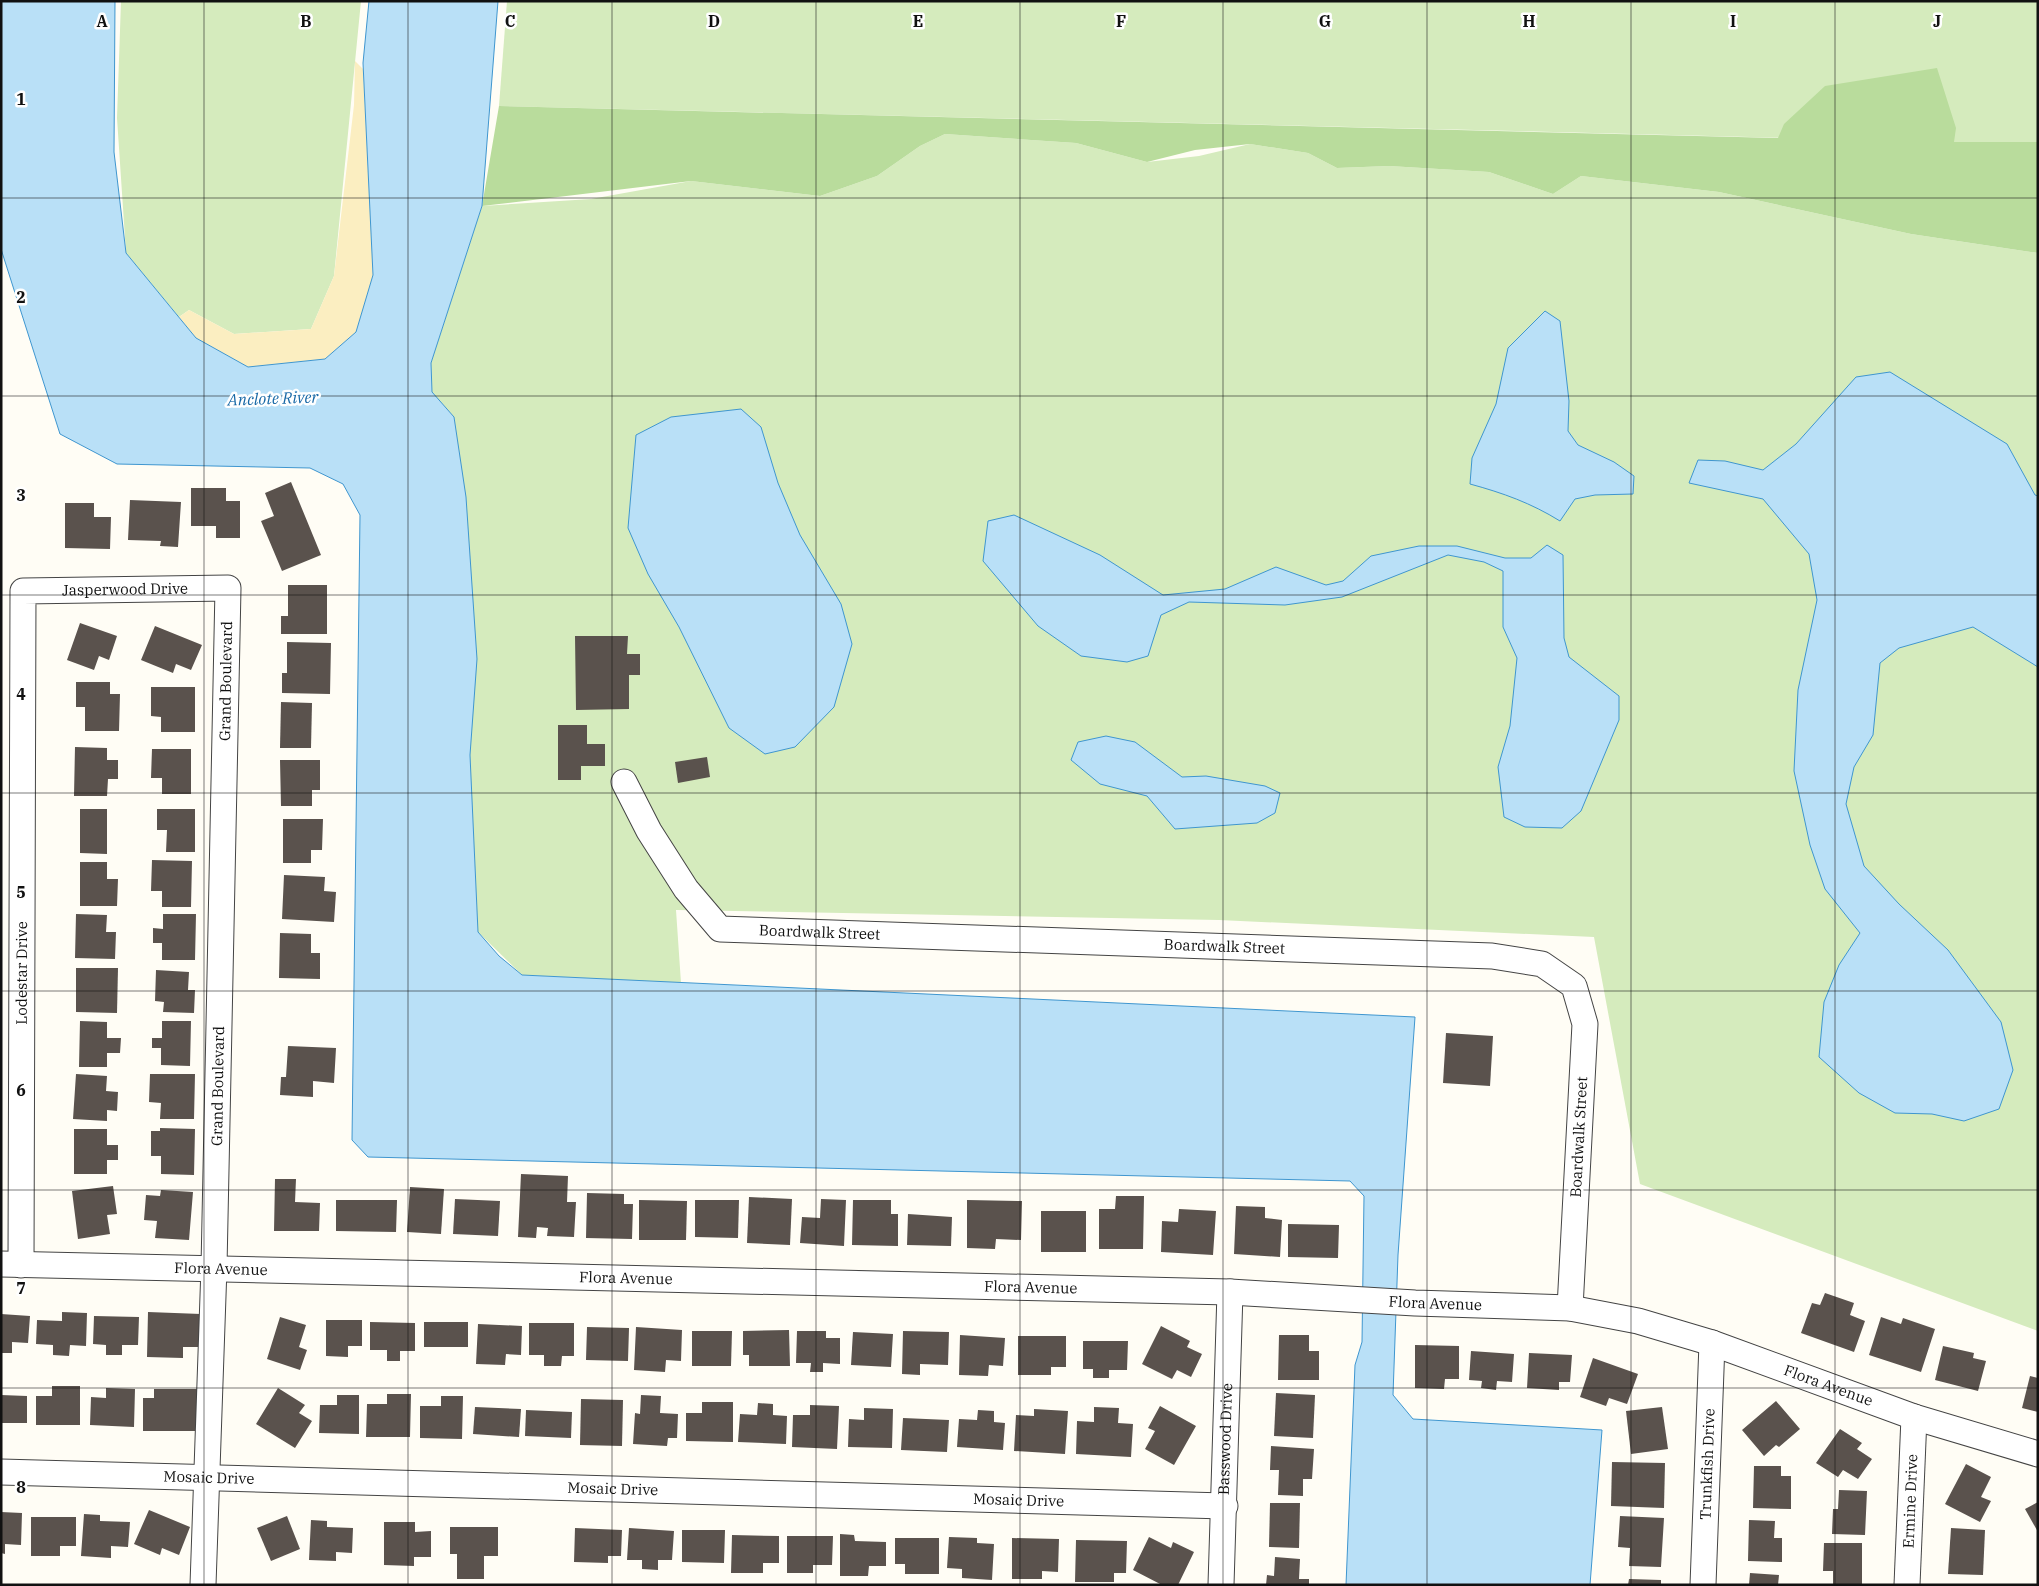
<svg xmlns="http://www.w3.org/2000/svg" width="2039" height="1586" font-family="'IBM Plex Serif',serif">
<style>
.green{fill:#d5ebbd}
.forest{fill:#b9dc9c}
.sand{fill:#fbeec1}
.water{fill:#b9e0f7;stroke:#3f96cf}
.building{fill:#5a524d}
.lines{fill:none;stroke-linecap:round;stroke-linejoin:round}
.minor-casing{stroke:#444;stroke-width:27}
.minor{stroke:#fff;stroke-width:25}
.grid{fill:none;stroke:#111;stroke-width:1;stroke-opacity:0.55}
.labels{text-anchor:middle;stroke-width:5;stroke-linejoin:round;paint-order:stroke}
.street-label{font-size:15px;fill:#111;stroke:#fff}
.water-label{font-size:16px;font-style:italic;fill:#1768a6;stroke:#fff}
.grid-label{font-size:16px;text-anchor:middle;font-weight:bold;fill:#111;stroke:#fff;stroke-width:5;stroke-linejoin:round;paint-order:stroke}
</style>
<rect width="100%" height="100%" fill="#fffdf5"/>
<g class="green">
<polygon points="121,1 361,1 334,276 311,329 234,334 189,310 179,317 126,253 117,118"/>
<polygon points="507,1 2038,1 2038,144 499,106"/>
<polygon points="945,134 1076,143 1147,162 1199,156 1250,144 1308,153 1337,168 1389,166 1489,172 1553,194 1581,176 1719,192 1911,234 2038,253 2038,1331 1640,1184 1594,937 1219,920 676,910 681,983 522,975 478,932 454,417 432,392 431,363 482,206 591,199 691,181 820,196 877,176 920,146"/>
</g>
<polygon class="forest" points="1937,68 1956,128 1954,142 2038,142 2038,253 1911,234 1719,192 1581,176 1553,194 1489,172 1389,166 1337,168 1308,153 1250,144 1195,150 1147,162 1076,143 945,134 920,146 877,176 820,196 691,181 482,206 499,106 1778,138 1784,124 1825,86"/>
<polygon class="sand" points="355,61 363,69 373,275 356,332 325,359 248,367 196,338 179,317 189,310 234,334 311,329 334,276 354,105"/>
<g class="water">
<polygon points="1,1 115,1 114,152 126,253 196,338 248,367 325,359 356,332 373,275 363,63 369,1 498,1 482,206 431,363 432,392 454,417 466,497 477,659 470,755 478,932 499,956 522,975 1415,1017 1398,1255 1393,1395 1413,1419 1602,1430 1590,1585 1346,1585 1355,1365 1362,1342 1364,1196 1350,1181 368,1157 352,1140 360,515 343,484 310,468 117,464 60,434 1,249"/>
<path d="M 1545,311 L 1560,321 L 1569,401 L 1568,431 L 1578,445 L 1614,462 L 1634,476 L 1633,494 L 1595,495 L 1575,499 L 1560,521 C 1531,503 1503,493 1470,484 L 1472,458 L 1496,404 L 1508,348 Z"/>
<polygon points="1890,372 2007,444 2035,495 2038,496 2038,667 1973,627 1899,648 1880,663 1873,735 1854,767 1846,804 1864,866 1899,904 1948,950 2001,1022 2013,1070 1999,1109 1964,1121 1932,1114 1895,1113 1859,1093 1819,1057 1824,1002 1839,965 1860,933 1825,889 1810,845 1794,771 1798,690 1817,600 1809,554 1763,499 1689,483 1698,460 1725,461 1763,470 1796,444 1856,377"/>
<polygon points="741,409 761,427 778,483 800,535 841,604 852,644 834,707 795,747 765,754 729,728 679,627 648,574 628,528 636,435 671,417"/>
<polygon points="1014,515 1100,555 1163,595 1225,589 1276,567 1326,585 1343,581 1371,556 1419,546 1457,546 1505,558 1531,558 1547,545 1563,555 1564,638 1569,657 1619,696 1619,720 1581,811 1562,828 1525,827 1504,817 1498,767 1510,726 1517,658 1503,627 1503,571 1484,562 1448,555 1342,597 1285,605 1189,602 1161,615 1148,656 1127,662 1081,656 1038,626 983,561 988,521"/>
<polygon points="1106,736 1135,742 1182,777 1206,776 1265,786 1280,793 1275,813 1257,823 1175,829 1147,796 1100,784 1071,760 1078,742"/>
</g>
<g class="building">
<polygon points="291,482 321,555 282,571 261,521 274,516 265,493"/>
<polygon points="191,488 226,488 226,501 240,501 240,538 216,538 216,526 191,526"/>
<polygon points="130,500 181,502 178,547 160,546 161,541 128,540"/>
<polygon points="65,503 94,503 94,517 111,517 110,549 65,548"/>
<polygon points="288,585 327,585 327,634 281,634 281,616 288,616"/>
<polygon points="80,623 117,636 109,660 99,656 94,670 67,660"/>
<polygon points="155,626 202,645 191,670 176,664 173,673 141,660"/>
<polygon points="575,636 628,636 627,654 640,654 640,675 629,675 629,709 576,710"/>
<polygon points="287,642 331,643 330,694 282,693 282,673 287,673"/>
<polygon points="76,682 110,682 110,694 120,694 119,731 85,731 85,707 76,707"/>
<polygon points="151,687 195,687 195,732 161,732 161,717 151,716"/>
<polygon points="281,702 312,703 311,748 280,748"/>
<polygon points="558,725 587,725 587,744 605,744 605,766 581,766 581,780 558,780"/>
<polygon points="75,747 107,748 107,760 118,760 118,779 108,779 107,796 74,796"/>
<polygon points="152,749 191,749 191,794 162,794 162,778 151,778"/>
<polygon points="707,757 710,777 678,783 675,762"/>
<polygon points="280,760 320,760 320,790 312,790 312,806 281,806"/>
<polygon points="80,809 107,809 107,854 80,853"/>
<polygon points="157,809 195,809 195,852 166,852 167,830 157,830"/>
<polygon points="283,819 323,819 322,850 311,850 311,863 283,863"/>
<polygon points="152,860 192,861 191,907 162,907 162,891 151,891"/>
<polygon points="80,862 107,862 107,879 118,879 117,906 80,906"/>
<polygon points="284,875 325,877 324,891 336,892 334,922 282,919"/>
<polygon points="76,914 107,915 106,932 116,932 115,959 75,958"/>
<polygon points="163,914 196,914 195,960 162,960 162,943 153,943 153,928 163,929"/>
<polygon points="280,933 311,934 311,953 320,953 320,979 279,978"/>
<polygon points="76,968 118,968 117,1013 76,1012"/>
<polygon points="156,970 189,972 188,990 195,990 194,1013 163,1012 164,1002 155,1001"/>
<polygon points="80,1021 107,1022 107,1038 121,1038 120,1053 107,1053 107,1067 79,1067"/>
<polygon points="162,1021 191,1021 190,1066 161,1065 161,1048 152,1048 152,1038 162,1038"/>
<polygon points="1446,1033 1493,1036 1490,1086 1443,1083"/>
<polygon points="288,1046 336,1048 334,1083 313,1081 313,1097 280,1095 281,1077 286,1077"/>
<polygon points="76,1074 107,1076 106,1091 118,1092 117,1111 107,1110 107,1121 73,1119"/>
<polygon points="150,1074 195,1074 194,1119 160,1119 161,1103 149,1102"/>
<polygon points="160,1128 195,1129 194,1175 161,1174 161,1156 151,1156 151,1131 160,1131"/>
<polygon points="74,1129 107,1129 107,1145 118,1145 118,1160 107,1160 107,1174 74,1174"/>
<polygon points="521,1174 568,1176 567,1202 576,1202 574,1237 547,1236 548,1228 537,1227 536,1238 518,1237"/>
<polygon points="275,1179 296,1179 295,1202 320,1203 319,1231 274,1231"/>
<polygon points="113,1186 117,1214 107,1215 110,1234 78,1239 72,1191"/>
<polygon points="410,1187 444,1189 441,1234 407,1232"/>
<polygon points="161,1190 193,1192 189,1240 155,1238 157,1221 144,1220 146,1195 160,1196"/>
<polygon points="587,1193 624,1194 624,1204 633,1204 632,1239 586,1238"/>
<polygon points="1116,1196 1144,1196 1143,1249 1099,1249 1099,1209 1115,1209"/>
<polygon points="749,1197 792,1199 790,1245 747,1243"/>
<polygon points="455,1199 500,1201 498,1236 453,1234"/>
<polygon points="821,1199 846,1200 844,1246 800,1243 802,1217 820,1218"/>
<polygon points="336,1200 397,1200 396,1232 336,1231"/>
<polygon points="639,1200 687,1201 686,1240 639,1240"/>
<polygon points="695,1200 739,1200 738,1238 695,1237"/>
<polygon points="853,1200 891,1200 891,1214 898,1214 898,1246 852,1245"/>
<polygon points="967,1200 1022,1201 1021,1240 996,1239 995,1249 967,1248"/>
<polygon points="1236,1206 1265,1207 1265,1218 1282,1220 1280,1257 1234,1254"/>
<polygon points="1179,1209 1216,1211 1213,1255 1161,1252 1162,1221 1178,1222"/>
<rect x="1041" y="1211" width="45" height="41"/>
<polygon points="908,1214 952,1217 951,1246 907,1245"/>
<polygon points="1288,1224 1339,1225 1338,1258 1288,1257"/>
<polygon points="1825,1293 1854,1303 1850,1315 1865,1321 1854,1352 1801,1333 1812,1303 1820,1305"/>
<polygon points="62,1312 87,1313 86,1346 70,1345 69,1356 53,1355 53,1345 36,1344 37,1320 62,1321"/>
<polygon points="148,1312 201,1314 200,1347 183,1347 183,1358 147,1357"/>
<polygon points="1,1314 30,1316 28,1343 12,1342 12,1353 1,1353"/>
<polygon points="94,1316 139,1317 138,1345 122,1345 122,1355 106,1355 106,1345 93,1344"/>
<polygon points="280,1317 306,1325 299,1347 307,1350 300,1370 267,1359"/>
<polygon points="1881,1317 1901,1324 1903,1318 1935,1329 1921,1372 1869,1355"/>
<polygon points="326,1320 362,1320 362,1346 348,1346 348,1357 326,1356"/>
<polygon points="370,1322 415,1323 415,1351 400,1351 400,1361 387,1361 387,1350 370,1350"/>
<rect x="424" y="1322" width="44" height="25"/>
<polygon points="529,1323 574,1323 574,1356 562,1356 561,1366 544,1366 544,1355 529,1355"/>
<polygon points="478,1324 522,1326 521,1355 506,1354 505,1365 476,1364"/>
<polygon points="1161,1326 1190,1341 1187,1347 1202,1354 1191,1377 1177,1370 1172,1379 1142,1364"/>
<polygon points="587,1327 629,1328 628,1361 586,1360"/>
<polygon points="636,1327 682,1330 681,1361 666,1360 665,1372 634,1370"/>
<polygon points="789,1330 790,1366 749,1366 749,1355 743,1355 743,1331"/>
<polygon points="692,1331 732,1331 731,1366 692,1366"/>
<polygon points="797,1331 826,1331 826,1338 840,1338 840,1364 823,1363 823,1372 810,1372 811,1363 796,1363"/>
<polygon points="903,1331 949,1332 948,1365 920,1364 920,1375 902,1374"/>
<polygon points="853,1332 893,1334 891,1367 851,1365"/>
<polygon points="960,1335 1005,1338 1003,1366 989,1365 988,1376 959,1375"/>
<polygon points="1279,1335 1309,1335 1309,1351 1319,1351 1319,1380 1278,1380"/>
<polygon points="1018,1336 1066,1336 1066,1367 1051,1367 1051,1375 1018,1375"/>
<polygon points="1083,1341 1128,1341 1127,1370 1109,1370 1109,1378 1093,1378 1093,1369 1083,1369"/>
<polygon points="1415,1345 1459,1346 1459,1379 1445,1379 1444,1389 1415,1388"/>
<polygon points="1943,1346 1974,1353 1973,1358 1986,1361 1978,1391 1935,1380"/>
<polygon points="1471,1351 1514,1354 1512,1382 1497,1381 1496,1390 1481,1388 1482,1381 1469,1380"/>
<polygon points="1529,1353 1572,1355 1570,1382 1559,1382 1559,1390 1527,1388"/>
<polygon points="1593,1358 1638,1374 1627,1404 1609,1398 1606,1406 1580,1397"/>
<polygon points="2030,1376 2038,1378 2038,1412 2022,1408"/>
<polygon points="52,1386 80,1386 80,1425 36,1425 36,1396 52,1396"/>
<polygon points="106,1388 135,1389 134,1427 90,1425 91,1397 106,1398"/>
<polygon points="278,1388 305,1405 299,1413 312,1421 295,1448 256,1424"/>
<polygon points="154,1389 197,1389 197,1431 143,1431 143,1398 154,1398"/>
<polygon points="1276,1393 1315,1395 1313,1438 1274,1436"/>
<polygon points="387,1394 411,1394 410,1437 366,1437 367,1404 387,1404"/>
<polygon points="1,1395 27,1396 27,1423 1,1423"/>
<polygon points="337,1395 359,1395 359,1434 319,1433 320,1405 337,1405"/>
<polygon points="641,1395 661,1396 660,1413 678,1414 677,1438 668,1438 667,1446 633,1444 635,1413 640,1414"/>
<polygon points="441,1396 463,1396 462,1439 420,1438 420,1406 441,1406"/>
<polygon points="581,1399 623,1400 622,1446 580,1445"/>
<polygon points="1776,1401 1800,1429 1779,1447 1776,1445 1764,1456 1742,1430"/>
<polygon points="702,1402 733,1402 733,1442 686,1441 686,1413 702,1413"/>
<polygon points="758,1403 773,1404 773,1415 787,1416 786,1444 738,1442 740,1414 757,1415"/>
<polygon points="810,1405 839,1406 837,1449 792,1447 793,1415 810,1415"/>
<polygon points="1160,1406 1196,1426 1174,1465 1145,1449 1155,1431 1148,1428"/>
<polygon points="475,1407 521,1409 519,1437 473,1434"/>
<polygon points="1094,1407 1119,1408 1118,1423 1133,1424 1131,1457 1076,1454 1077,1421 1094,1422"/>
<polygon points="1662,1407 1668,1449 1631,1454 1626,1411"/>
<polygon points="864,1408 893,1409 892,1448 848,1447 849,1419 864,1420"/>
<polygon points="1034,1409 1068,1411 1065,1454 1014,1451 1016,1415 1034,1416"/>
<polygon points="526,1410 572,1412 571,1438 525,1436"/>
<polygon points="978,1410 994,1411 994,1422 1005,1423 1003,1450 957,1447 959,1419 977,1420"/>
<polygon points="903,1418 949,1420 947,1452 901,1450"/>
<polygon points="1840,1429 1862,1443 1857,1449 1872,1459 1858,1479 1843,1470 1838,1477 1816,1463"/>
<polygon points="1271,1446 1314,1449 1312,1479 1303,1479 1303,1496 1278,1495 1279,1470 1270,1470"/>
<polygon points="1612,1462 1665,1463 1664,1508 1611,1506"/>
<polygon points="1966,1464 1991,1477 1981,1497 1991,1501 1980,1522 1945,1504"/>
<polygon points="1754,1466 1781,1466 1781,1476 1791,1476 1791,1509 1753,1508"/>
<polygon points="1839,1490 1867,1491 1865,1535 1832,1534 1833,1509 1838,1509"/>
<polygon points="2038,1502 2038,1532 2025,1509"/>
<polygon points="1270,1503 1300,1503 1299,1548 1269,1547"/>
<polygon points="149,1510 190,1527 179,1555 162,1548 160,1555 134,1544"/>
<polygon points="1,1512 22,1513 21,1545 5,1544 5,1554 1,1553"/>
<polygon points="84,1514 100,1515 100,1521 130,1522 128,1547 111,1546 111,1558 81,1556"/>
<polygon points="287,1516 300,1549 271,1561 257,1528"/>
<polygon points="1620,1516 1664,1518 1661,1567 1629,1566 1630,1548 1618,1547"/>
<polygon points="31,1517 76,1517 76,1546 60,1546 60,1556 31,1556"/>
<polygon points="311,1520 327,1521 327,1527 353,1528 352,1553 336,1552 336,1561 309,1560"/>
<polygon points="1749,1520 1775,1521 1774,1538 1782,1538 1782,1562 1748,1561"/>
<polygon points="384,1522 415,1522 415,1532 431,1531 431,1557 414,1557 414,1566 384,1565"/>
<polygon points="450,1527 498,1527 498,1556 484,1556 484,1579 457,1579 457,1554 450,1554"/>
<polygon points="575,1528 622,1530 621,1556 608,1556 608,1563 574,1562"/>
<polygon points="629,1528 674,1531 672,1560 658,1560 658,1570 642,1569 642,1560 627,1560"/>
<polygon points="1951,1528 1985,1530 1983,1575 1948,1574"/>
<polygon points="682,1530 725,1530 724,1563 682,1562"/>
<polygon points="840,1534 854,1535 855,1541 886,1542 886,1566 869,1566 868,1576 840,1576"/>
<polygon points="732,1535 779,1536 779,1563 763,1563 763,1573 731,1573"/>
<polygon points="787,1536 833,1536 832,1565 813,1565 813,1573 787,1573"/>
<polygon points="949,1537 977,1538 977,1543 994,1544 992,1580 962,1578 962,1569 947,1568"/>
<polygon points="1149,1537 1171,1548 1173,1542 1194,1552 1178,1585 1162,1585 1133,1570"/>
<polygon points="895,1538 939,1538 939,1574 905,1574 905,1564 895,1564"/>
<polygon points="1012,1538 1059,1539 1058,1572 1042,1571 1042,1579 1012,1579"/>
<polygon points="1076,1540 1127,1541 1126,1573 1114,1573 1114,1582 1075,1582"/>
<polygon points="1824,1543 1862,1543 1862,1585 1833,1585 1833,1571 1823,1571"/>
<polygon points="1275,1557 1300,1559 1299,1579 1309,1579 1309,1585 1266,1585 1267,1575 1274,1576"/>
<polygon points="1750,1573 1779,1575 1778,1585 1749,1585"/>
<polygon points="1629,1579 1661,1580 1661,1585 1628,1585"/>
</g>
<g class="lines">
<defs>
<g id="minor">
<path id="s1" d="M 624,782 L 649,831 L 686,889 L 720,929 L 1492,956 L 1542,964 L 1574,986 L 1585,1024 L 1570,1308"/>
<path id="s2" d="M 1,1264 L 1230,1292 L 1415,1303 L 1570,1308 L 1638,1321 L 1712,1343 L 1914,1417 L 2038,1454"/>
<path id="s3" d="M 21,1265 L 23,591 L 228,588 L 214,1267 L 203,1585"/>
<path id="s4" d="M 1,1472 L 1225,1506"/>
<path id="s5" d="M 1221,1585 L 1230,1292"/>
<path id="s6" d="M 1703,1585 L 1712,1343"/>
<path id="s7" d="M 1907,1585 L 1914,1417"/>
</g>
</defs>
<use href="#minor" class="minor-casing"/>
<use href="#minor" class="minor"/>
</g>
<path class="grid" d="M 204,1 L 204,1585M 408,1 L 408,1585M 612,1 L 612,1585M 816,1 L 816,1585M 1020,1 L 1020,1585M 1223,1 L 1223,1585M 1427,1 L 1427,1585M 1631,1 L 1631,1585M 1835,1 L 1835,1585M 1,198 L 2038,198M 1,396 L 2038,396M 1,595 L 2038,595M 1,793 L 2038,793M 1,991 L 2038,991M 1,1190 L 2038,1190M 1,1388 L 2038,1388"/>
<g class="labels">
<g class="street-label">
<text dy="5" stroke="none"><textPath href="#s3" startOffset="776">Jasperwood Drive</textPath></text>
<text transform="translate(226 681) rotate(-89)" y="5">Grand Boulevard</text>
<text dy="5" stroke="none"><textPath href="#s1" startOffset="276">Boardwalk Street</textPath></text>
<text dy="5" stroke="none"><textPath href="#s1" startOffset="681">Boardwalk Street</textPath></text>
<text dy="5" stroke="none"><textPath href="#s3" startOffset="292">Lodestar Drive</textPath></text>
<text transform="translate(218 1086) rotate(-89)" y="5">Grand Boulevard</text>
<text transform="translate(1579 1137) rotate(-87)" y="5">Boardwalk Street</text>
<text dy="5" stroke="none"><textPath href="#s2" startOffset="220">Flora Avenue</textPath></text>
<text dy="5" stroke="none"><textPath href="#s2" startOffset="625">Flora Avenue</textPath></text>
<text dy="5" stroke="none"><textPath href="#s2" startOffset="1030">Flora Avenue</textPath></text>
<text dy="5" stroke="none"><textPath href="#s2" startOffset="1435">Flora Avenue</textPath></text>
<text dy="5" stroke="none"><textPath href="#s2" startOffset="1840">Flora Avenue</textPath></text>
<text dy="5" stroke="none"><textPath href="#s5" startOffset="146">Basswood Drive</textPath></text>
<text dy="5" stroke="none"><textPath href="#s6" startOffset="121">Trunkfish Drive</textPath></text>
<text dy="5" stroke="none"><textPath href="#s4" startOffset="208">Mosaic Drive</textPath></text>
<text dy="5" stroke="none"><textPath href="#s4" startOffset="612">Mosaic Drive</textPath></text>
<text dy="5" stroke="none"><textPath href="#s4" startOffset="1018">Mosaic Drive</textPath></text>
<text dy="5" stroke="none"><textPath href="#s7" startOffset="84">Ermine Drive</textPath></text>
</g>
<g class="water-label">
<text transform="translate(273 398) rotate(-2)" y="6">Anclote River</text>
</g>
</g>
<g class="grid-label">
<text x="102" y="27">A</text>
<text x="306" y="27">B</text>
<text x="510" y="27">C</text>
<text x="714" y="27">D</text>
<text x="918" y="27">E</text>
<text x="1121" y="27">F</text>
<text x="1325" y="27">G</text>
<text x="1529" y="27">H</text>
<text x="1733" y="27">I</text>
<text x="1937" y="27">J</text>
<text x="21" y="105">1</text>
<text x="21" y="303">2</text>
<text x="21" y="501">3</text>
<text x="21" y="700">4</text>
<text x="21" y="898">5</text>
<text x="21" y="1096">6</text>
<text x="21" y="1294">7</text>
<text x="21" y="1493">8</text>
</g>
<rect width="2039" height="1586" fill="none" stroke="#111111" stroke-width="5"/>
</svg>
